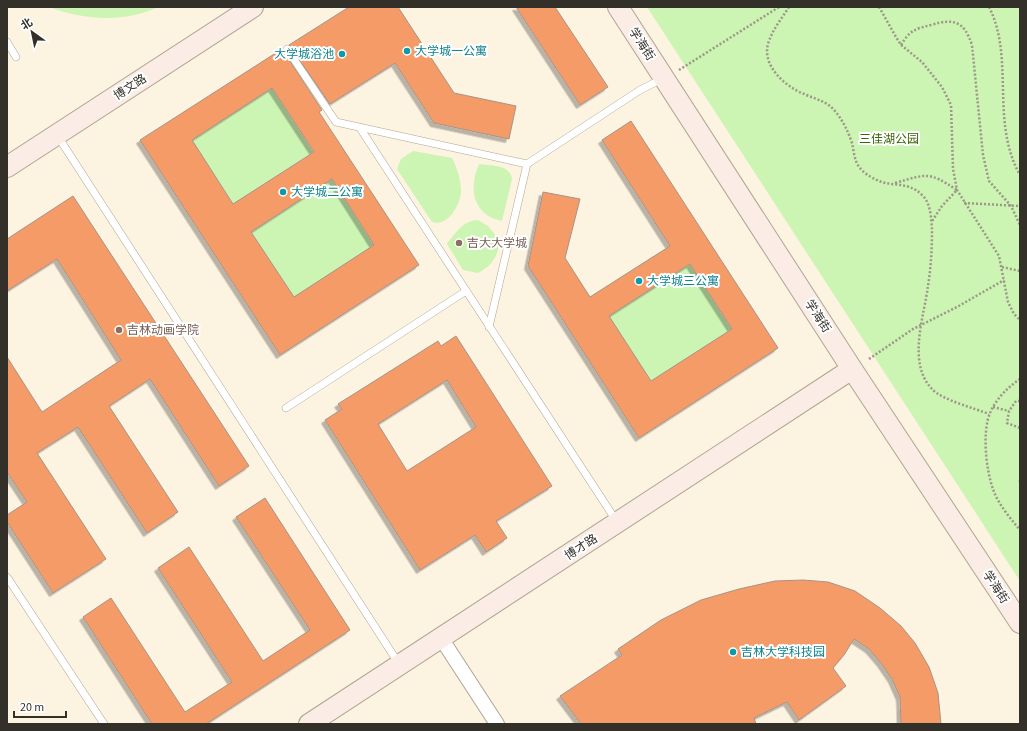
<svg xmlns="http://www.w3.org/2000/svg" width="1027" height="731" font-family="'Source Sans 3','Noto Sans SC',sans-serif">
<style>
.green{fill:#ccf4b2}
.building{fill:#f59b68;stroke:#a59389;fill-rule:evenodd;filter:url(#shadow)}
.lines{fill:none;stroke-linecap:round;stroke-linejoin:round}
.lane-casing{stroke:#aea593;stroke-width:8}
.street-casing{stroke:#aea593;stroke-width:16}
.secondary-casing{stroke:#aea593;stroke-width:22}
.path{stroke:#9d968a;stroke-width:2.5;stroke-dasharray:2 2;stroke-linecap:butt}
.lane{stroke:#fff;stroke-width:7}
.street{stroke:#fff;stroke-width:14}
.secondary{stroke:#fcece6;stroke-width:20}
.culture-dot{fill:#0f9aa8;stroke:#fff;stroke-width:1.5}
.education-dot{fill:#8d6e63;stroke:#fff;stroke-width:1.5}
.labels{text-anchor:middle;stroke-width:4;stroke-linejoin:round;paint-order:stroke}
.street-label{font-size:12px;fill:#333029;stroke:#fff}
.culture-label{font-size:12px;fill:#0d838f;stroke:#fff;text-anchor:start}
.park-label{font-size:12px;fill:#386509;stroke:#fff}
.education-label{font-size:12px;fill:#785e54;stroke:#fff;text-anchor:start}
</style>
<defs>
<filter id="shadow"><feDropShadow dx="-3.5" dy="3.5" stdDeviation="0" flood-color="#0004"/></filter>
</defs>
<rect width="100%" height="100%" fill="#fdf3e1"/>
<g class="green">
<path d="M 49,7 L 158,7 C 125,23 83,20 49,7 Z"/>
<polygon points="647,7 1020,7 1020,581"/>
<polygon points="272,88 313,152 233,204 192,140"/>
<path d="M 413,151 L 452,158 C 457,168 461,180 461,192 C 460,205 448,227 432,222 L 397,169 L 401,159 Z"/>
<path d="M 479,164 C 491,166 510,164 512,179 L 502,221 C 473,215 468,189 479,164 Z"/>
<polygon points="332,179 374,245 294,297 251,232"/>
<path d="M 478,220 L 488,226 L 500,241 C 497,257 493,265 478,273 L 463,270 L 447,244 C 456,232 463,221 478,220 Z"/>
<polygon points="690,264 732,329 651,381 609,316"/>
</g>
<g class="building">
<polygon points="349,7 398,7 454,93 516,106 509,139 434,123 395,63 330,104 289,45"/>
<polygon points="516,7 555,7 608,87 580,105"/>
<path d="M 282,49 L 322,110 L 319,112 L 419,265 L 280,355 L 140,140 ZM 272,88 L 314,152 L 233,204 L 192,140 ZM 332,179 L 374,245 L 294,297 L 251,232 Z"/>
<path d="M 631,121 L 778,348 L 639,438 L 528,266 L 543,192 L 580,199 L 565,258 L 590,297 L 670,246 L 602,140 ZM 690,264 L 732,329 L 651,381 L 609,316 Z"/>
<polygon points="73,196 249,466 219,486 150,379 109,406 178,512 147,533 78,427 37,453 106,559 53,593 7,522 7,515 27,502 7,472 7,357 42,412 121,360 57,259 7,291 7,239"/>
<path d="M 456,336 L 552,486 L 496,521 L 507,538 L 486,552 L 475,535 L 420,570 L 325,420 L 342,409 L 338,404 L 438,341 L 441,346 ZM 447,380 L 476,427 L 407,471 L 378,424 Z"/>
<polygon points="265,498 350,630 206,724 152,724 83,617 111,598 185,712 232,682 158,568 189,547 263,661 310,630 236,517"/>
<polygon points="803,580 828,582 855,591 880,608 901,626 915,643 929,667 938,693 941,724 901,724 900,697 892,679 881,663 869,649 854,639 844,655 833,668 846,686 799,720 787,702 754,718 756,724 581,724 560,696 622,655 618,649 661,620 701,600 739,589 775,581"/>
</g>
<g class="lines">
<defs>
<g id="lane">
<polyline points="7,42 16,57"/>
<polyline points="287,49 336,122 527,164 640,90 662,79"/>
<polyline points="360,128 617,522"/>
<polyline points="57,135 399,664"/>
<polyline points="489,327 527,164"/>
<polyline points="286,408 466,291"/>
<polyline points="7,577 104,724"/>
</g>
<polyline id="street" points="441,638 497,724"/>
<g id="secondary">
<polyline points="618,7 852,369 1020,623"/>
<polyline points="7,167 253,7"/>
<polyline points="309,724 852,369"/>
</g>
</defs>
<use href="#lane" class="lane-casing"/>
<use href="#street" class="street-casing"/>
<use href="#secondary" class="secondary-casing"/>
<g class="path">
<path d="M 789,7 C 782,18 773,29 769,41 C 760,64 784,86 804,94 C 815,99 827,101 835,111 C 843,121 848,131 852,143 C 854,151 854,161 860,168 C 863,172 870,177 875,179 C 890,188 907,180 922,195 C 931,203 931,218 932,229 C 932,248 931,267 928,286 C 924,317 907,363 932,389 C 942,400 974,408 989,414"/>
<polyline points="879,7 896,37 901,45 922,62 942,87 951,105 953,169 957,190 999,256 1008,302 1014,314 1020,320"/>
<path d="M 989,7 C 1015,58 990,122 1020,175"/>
<path d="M 901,45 C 910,30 915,29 931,25 C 954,18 964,21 972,45 L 983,155 L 989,181 L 1011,206 L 1020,225"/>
<polyline points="679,70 779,7"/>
<path d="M 895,183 C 927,174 928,171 957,190 L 942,206 L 932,221"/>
<polyline points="964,203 1020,206"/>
<polyline points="1002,267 1020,271"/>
<polyline points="869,359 913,329 957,307 1004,280"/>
<path d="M 1020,379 C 1008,387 996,399 990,413 C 982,432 986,470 993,489 C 998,504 1010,518 1020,530"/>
<polyline points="1020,401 1016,401 1009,411 1007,423 1020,428"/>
<polyline points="993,407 1009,411"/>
<polyline points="1020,480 1020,482"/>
</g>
<use href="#lane" class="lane"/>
<use href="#street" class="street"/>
<use href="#secondary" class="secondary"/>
</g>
<g class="culture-dot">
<circle cx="407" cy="51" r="4"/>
<circle cx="342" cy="54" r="4"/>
<circle cx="283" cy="192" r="4"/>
<circle cx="639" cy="281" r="4"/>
<circle cx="733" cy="652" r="4"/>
</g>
<g class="education-dot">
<circle cx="459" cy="243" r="4"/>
<circle cx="119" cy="330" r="4"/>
</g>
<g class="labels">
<g class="street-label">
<text transform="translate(642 44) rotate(57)" y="4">学海街</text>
<text transform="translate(130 87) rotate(-33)" y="4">博文路</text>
<text transform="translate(818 316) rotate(57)" y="4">学海街</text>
<text transform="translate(581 547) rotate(-33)" y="4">博才路</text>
<text transform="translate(996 587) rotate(57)" y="4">学海街</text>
</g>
<g class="culture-label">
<text x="415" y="55">大学城一公寓</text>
<text x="334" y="58" text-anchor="end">大学城浴池</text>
<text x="291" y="196">大学城二公寓</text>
<text x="647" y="285">大学城三公寓</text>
<text x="741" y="656">吉林大学科技园</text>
</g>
<g class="park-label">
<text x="889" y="143">三佳湖公园</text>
</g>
<g class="education-label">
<text x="467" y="247">吉大大学城</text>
<text x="127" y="334">吉林动画学院</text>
</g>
</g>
<rect width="1027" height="731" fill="none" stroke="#333029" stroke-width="16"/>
<g transform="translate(32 32) rotate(327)" stroke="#ffffff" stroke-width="3" paint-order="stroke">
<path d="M0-3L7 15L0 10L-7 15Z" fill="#333029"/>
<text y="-6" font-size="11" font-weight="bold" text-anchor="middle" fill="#333029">北</text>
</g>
<path d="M14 711v6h52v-6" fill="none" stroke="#333029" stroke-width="2"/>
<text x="20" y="711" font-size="12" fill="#333029" stroke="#ffffff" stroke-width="3" paint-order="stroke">20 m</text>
</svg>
